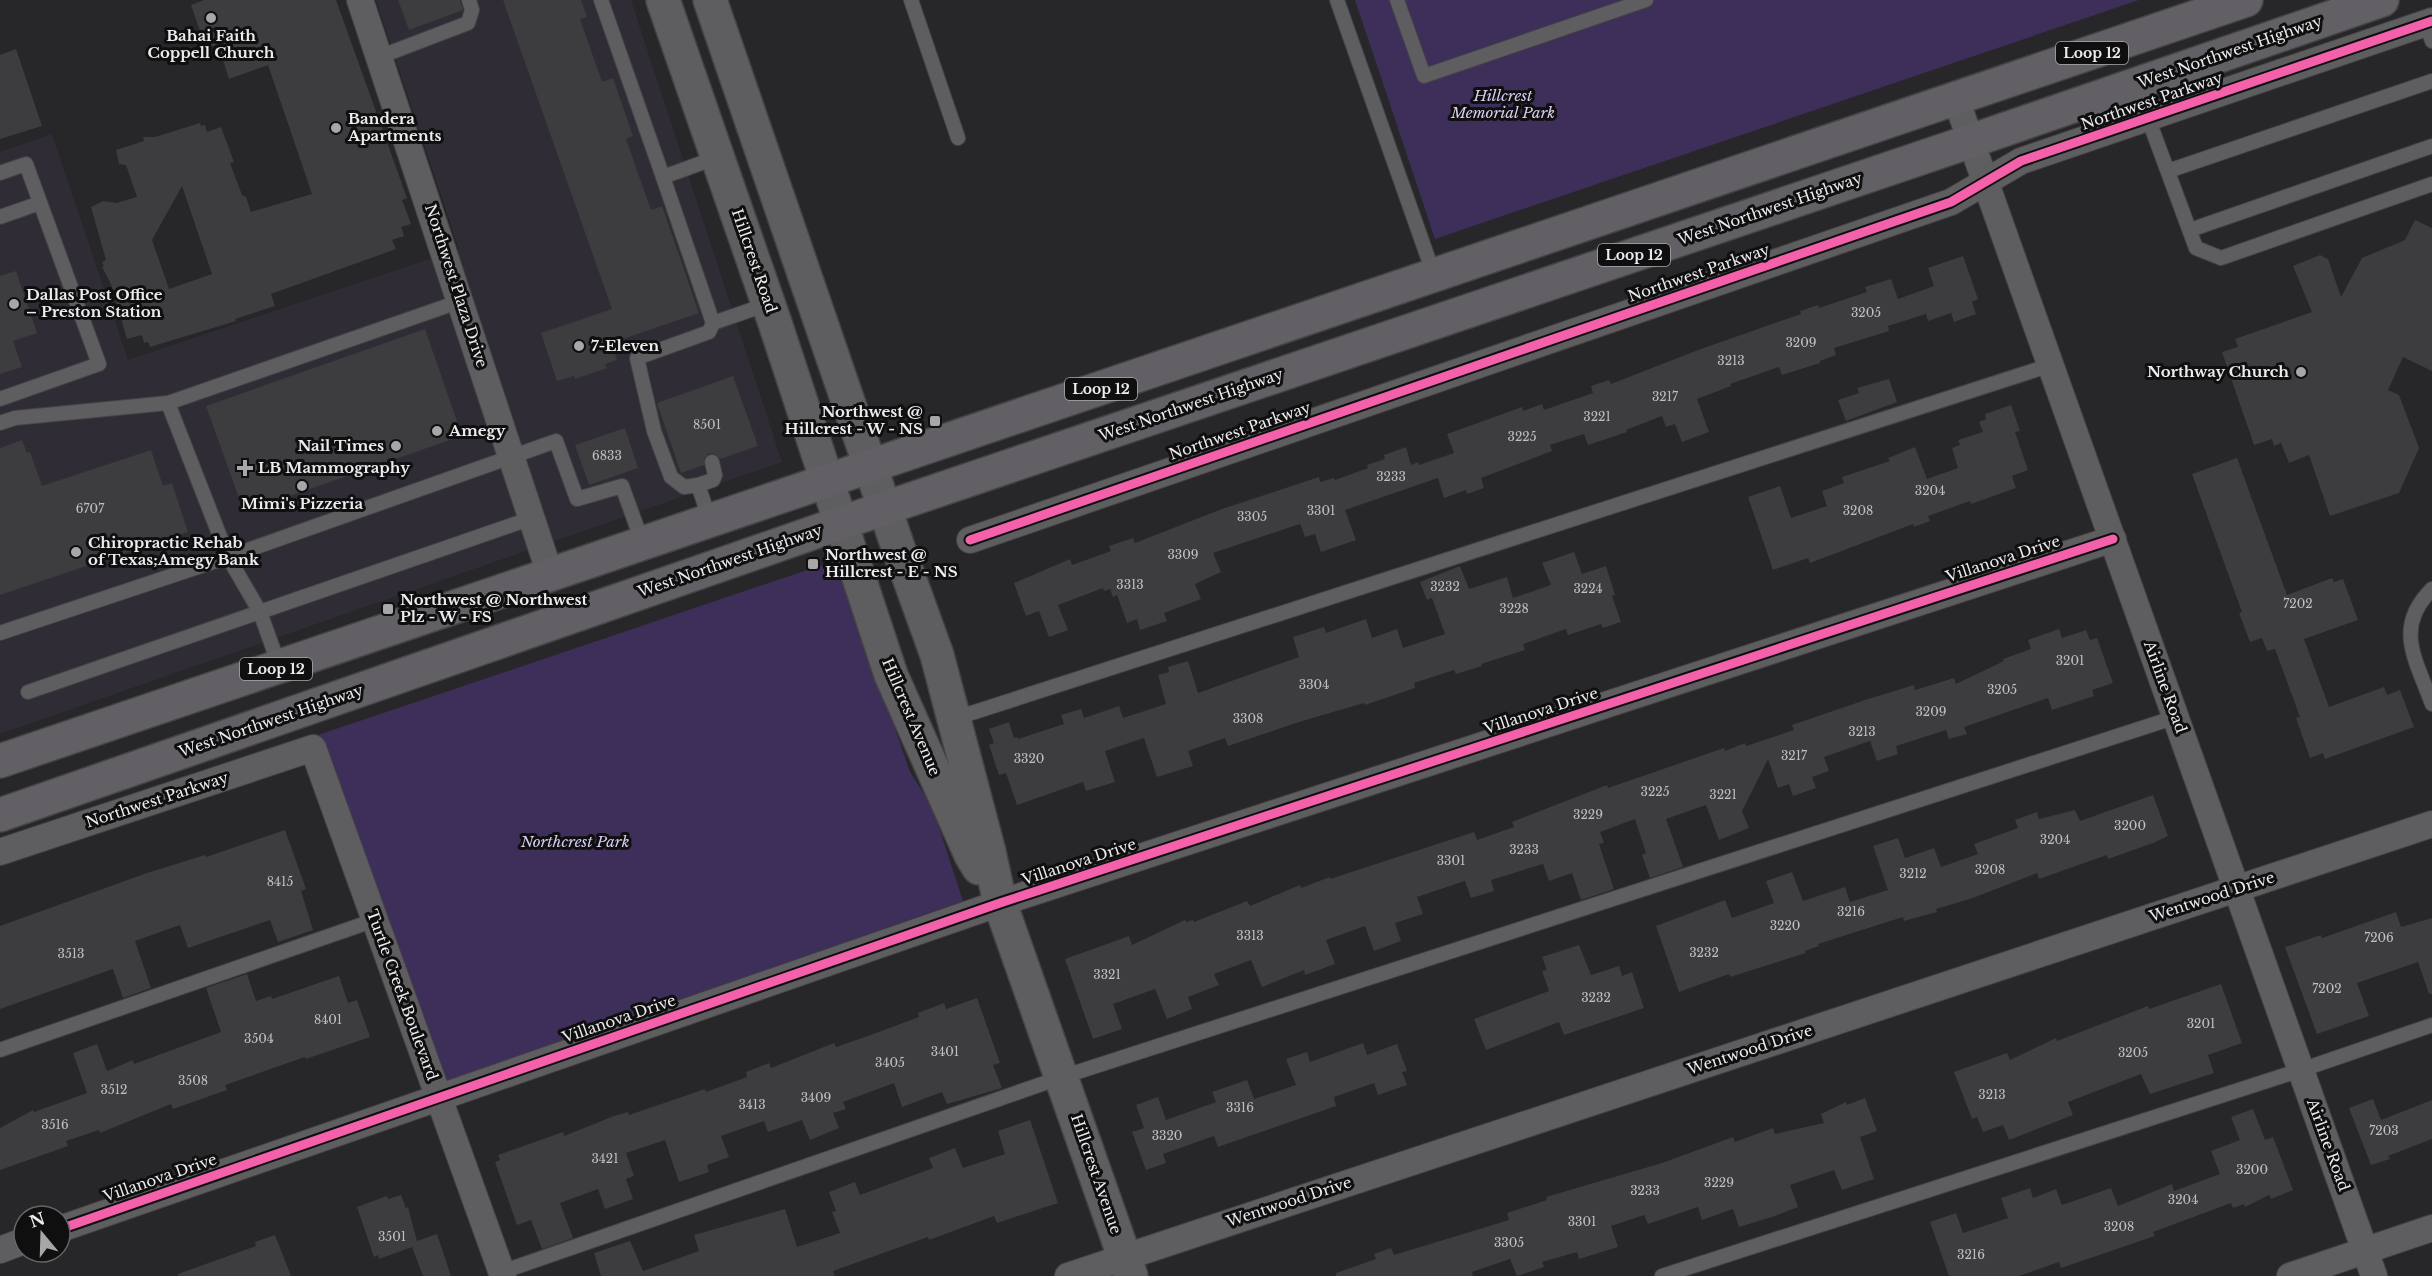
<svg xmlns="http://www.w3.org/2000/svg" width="2432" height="1276" font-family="'Libre Baskerville',serif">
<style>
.built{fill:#2f2c35}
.green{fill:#3e2e5a}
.building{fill:#3d3c3e;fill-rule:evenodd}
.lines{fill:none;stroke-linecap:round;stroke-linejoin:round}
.lane-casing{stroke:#444345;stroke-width:16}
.street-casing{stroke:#444345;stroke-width:28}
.secondary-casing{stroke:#444345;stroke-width:36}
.primary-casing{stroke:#444345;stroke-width:36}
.lane{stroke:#5e5d5f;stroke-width:14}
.street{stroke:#5e5d5f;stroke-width:26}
.secondary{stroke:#5e5d5f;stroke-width:33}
.primary{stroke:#626065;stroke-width:33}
.cycleway-casing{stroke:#0f0f10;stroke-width:13}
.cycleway{stroke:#f560ab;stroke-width:9}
.poi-dot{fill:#a7a6a9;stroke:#0f0f10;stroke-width:2}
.labels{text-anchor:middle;stroke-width:6;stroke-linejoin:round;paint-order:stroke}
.number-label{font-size:12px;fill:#c0bfc2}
.shield{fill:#0f0f10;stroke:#aaa9ab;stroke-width:1.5}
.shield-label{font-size:14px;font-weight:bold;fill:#ecebee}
.poi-label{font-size:15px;font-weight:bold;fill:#ecebee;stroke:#0f0f10;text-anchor:start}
.street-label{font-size:15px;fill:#ecebee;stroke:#0f0f10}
.park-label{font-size:15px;font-style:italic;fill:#d8cdf3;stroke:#0f0f10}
</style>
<rect width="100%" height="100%" fill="#272628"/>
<polygon class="built" points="376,0 631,0 782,462 0,734 0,152 52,134 128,360 459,249"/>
<g class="green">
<polygon points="1355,0 2139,0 1435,239"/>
<polygon points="837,560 910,772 932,806 963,901 441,1083 318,735"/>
</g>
<g class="building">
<path d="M 204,0 L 336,0 L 407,198 L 402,200 L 411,224 L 401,227 L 404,236 L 392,240 L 396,249 L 271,294 L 275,306 L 235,319 L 236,321 L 150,347 L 148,342 L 144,343 L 142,335 L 127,339 L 111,284 L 102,267 L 104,266 L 102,262 L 106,260 L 91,207 L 103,201 L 116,203 L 137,197 L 126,165 L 119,164 L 116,150 L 144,141 L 143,137 L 155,137 L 200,123 L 201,126 L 205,125 L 207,132 L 221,127 L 234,162 L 230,163 L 242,195 L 246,197 L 251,212 L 312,194 L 268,65 L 229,79 L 218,44 L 206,49 L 191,5 ZM 182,186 L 212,274 L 169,289 L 152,240 Z"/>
<polygon points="398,0 460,0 463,10 409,30"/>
<polygon points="503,0 581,0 587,17 580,19 602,82 613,78 633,136 626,139 651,210 662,206 699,313 611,343 617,360 605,364 607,368 575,379 574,376 557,381 541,333 612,309"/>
<polygon points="16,49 42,126 0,139 0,55"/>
<polygon points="2415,220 2432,228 2432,371 2403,357 2388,390 2399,395 2419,448 2399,493 2330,516 2309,455 2289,463 2281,443 2274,446 2272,439 2254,445 2222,352 2238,347 2235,339 2312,312 2293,266 2320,255 2328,259 2341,297 2362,258 2405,240"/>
<polygon points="1963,256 1978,299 1972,302 1976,314 1954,322 1951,313 1928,321 1926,314 1888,326 1889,331 1834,348 1836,355 1820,361 1820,363 1782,375 1779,367 1730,384 1731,386 1697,399 1709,432 1682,442 1675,424 1666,427 1662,416 1626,430 1627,432 1588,445 1584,434 1550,445 1552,451 1481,478 1484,488 1467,494 1466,490 1444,498 1438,478 1345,510 1356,540 1321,552 1315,534 1305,537 1300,524 1213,553 1221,572 1195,584 1201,599 1164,613 1167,621 1140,630 1137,619 1127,623 1117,595 1113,597 1110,589 1104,591 1103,588 1058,605 1068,630 1049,637 1039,611 1026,616 1014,583 1070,559 1072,565 1111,551 1109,546 1133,538 1135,543 1222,509 1319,477 1320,482 1334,478 1335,480 1368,468 1367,465 1385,459 1384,455 1406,447 1411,465 1418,462 1419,465 1454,453 1447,434 1522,407 1523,411 1542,404 1544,410 1593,393 1591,386 1609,380 1611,384 1698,350 1801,314 1800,311 1818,305 1819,308 1867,292 1865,287 1891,279 1898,299 1934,286 1928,268"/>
<polygon points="16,271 37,333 13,341 22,367 0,374 0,276"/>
<polygon points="425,329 459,427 450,430 453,439 244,512 206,406"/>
<polygon points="733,376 758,446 720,459 715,454 709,453 704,459 704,465 681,473 657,403"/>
<polygon points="1889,379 1897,402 1846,421 1838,400 1859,393 1857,388"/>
<polygon points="2011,405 2020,431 2015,432 2028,470 2012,476 2016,488 1971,504 1970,501 1928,516 1930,521 1914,527 1913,524 1810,563 1808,558 1773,570 1748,497 1780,486 1791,518 1827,506 1822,491 1844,483 1842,477 1890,461 1888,458 1915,447 1927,479 1958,468 1952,448 1960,445 1958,440 1983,432 1979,422 1986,419 1985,414"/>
<polygon points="625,428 638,468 589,485 575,445"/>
<polygon points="22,440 27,453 30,452 42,486 151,450 163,486 172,483 188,532 0,595 0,448"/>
<polygon points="2237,458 2287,595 2332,578 2334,582 2343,579 2358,620 2304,639 2329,707 2384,687 2387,695 2400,690 2414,727 2325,759 2323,753 2310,758 2296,718 2300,717 2275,649 2267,651 2262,638 2250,642 2239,613 2242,612 2192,474"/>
<polygon points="1574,552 1582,574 1606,566 1615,595 1612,596 1621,622 1603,628 1601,624 1568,635 1566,629 1523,644 1525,650 1481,664 1482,666 1456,674 1454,670 1414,683 1415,688 1365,705 1364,703 1299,722 1228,746 1225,738 1188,751 1193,766 1157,777 1144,738 1105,751 1115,782 1086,791 1083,782 1017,805 1006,773 999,775 989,745 994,743 989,729 1009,722 1014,738 1017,737 1018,739 1064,724 1061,715 1081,709 1084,718 1119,706 1123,718 1166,704 1158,675 1169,672 1168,667 1188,661 1198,693 1299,657 1293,637 1324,627 1326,633 1366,619 1372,638 1397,629 1403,648 1445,634 1432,598 1427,600 1420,582 1460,566 1469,589 1507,577 1513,598 1551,585 1542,563"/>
<polygon points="2059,629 2062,638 2086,630 2090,640 2097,638 2113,683 2092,690 2094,696 2052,710 2048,698 1964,727 1967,734 1949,739 1946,730 1896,746 1898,754 1877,761 1870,741 1824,757 1829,771 1812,777 1816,788 1793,796 1789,784 1778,788 1768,759 1742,811 1749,828 1719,840 1706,805 1666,819 1683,867 1650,878 1642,855 1646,853 1635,819 1600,832 1604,843 1599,844 1614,889 1581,900 1572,873 1549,881 1543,864 1491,880 1494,891 1471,898 1465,881 1417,897 1423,914 1395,923 1401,941 1374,951 1365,926 1326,940 1335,964 1305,975 1304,970 1262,987 1251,960 1214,974 1219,985 1188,997 1192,1009 1167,1019 1155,989 1113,1004 1122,1029 1093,1039 1065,959 1129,936 1132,945 1185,920 1186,922 1193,920 1194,922 1247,901 1250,906 1300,885 1301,888 1330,877 1330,879 1474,832 1477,840 1514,827 1512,822 1607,785 1608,788 1724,748 1725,751 1745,743 1746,746 1794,730 1792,725 1865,700 1914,685 1915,690 1954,678 1956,684 2004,661 2003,659 2031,649 2028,640"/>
<polygon points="2153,795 2168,836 2153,843 2108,859 2107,855 2039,879 2037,873 1973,898 1936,909 1937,912 1904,921 1903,917 1818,944 1819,946 1805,951 1806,953 1730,977 1729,974 1679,992 1656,926 1725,900 1732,918 1774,903 1766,881 1792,872 1803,901 1845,887 1850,902 1888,890 1873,846 1898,838 1905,858 1934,848 1941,867 1978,854 1974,844 2018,828 2015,820 2037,812 2039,819 2075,810 2080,821"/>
<polygon points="285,830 306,889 301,891 313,930 278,942 270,920 188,948 180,925 135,941 151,988 123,998 113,969 0,1009 0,926 147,873 205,855 206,857"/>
<polygon points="2396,912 2401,927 2432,918 2432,994 2429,994 2418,962 2357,983 2369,1016 2317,1034 2285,947 2321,935 2322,938"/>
<polygon points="1579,945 1591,975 1619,966 1622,976 1632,972 1644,1008 1564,1035 1559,1022 1486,1050 1474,1019 1549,991 1542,971 1547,970 1542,957"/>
<polygon points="247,974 256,1001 271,996 272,999 339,976 348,1003 357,1000 370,1037 306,1059 305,1057 225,1085 227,1090 173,1109 171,1104 100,1133 99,1130 66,1141 68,1146 0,1170 0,1128 33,1110 34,1112 87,1093 73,1053 97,1044 107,1071 133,1060 134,1064 221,1032 206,988"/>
<polygon points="2221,984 2242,1043 2208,1055 2214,1073 2150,1094 2141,1074 2068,1102 2073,1115 2009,1140 2003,1125 1983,1132 1977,1117 1972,1119 1954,1072 2007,1053 2010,1060 2056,1038 2057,1041 2148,1006 2149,1009"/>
<polygon points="977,998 1000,1063 993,1065 1002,1088 947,1104 942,1092 902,1107 894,1083 843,1102 846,1109 833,1113 839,1128 810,1140 802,1120 768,1132 764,1121 721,1136 729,1157 707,1165 709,1172 679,1182 665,1140 626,1153 634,1176 626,1179 633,1199 605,1209 598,1189 560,1203 573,1238 542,1249 531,1220 517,1225 495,1162 500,1160 498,1155 563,1132 564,1136 614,1116 628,1112 629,1115 705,1089 706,1092 747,1077 746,1072 769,1063 771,1068 834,1043 836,1047 868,1036 919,1017 918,1013 944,1003 946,1009"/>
<polygon points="1363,1043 1367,1055 1397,1044 1407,1071 1402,1072 1407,1085 1378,1095 1374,1083 1334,1097 1336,1106 1218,1147 1214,1136 1163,1154 1166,1163 1146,1170 1132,1132 1144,1128 1136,1105 1158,1097 1166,1120 1216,1102 1212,1092 1247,1080 1254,1099 1296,1085 1286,1059 1307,1052 1310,1062"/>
<polygon points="1865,1098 1877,1131 1860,1137 1874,1179 1842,1190 1834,1170 1790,1185 1798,1207 1775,1216 1739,1227 1733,1209 1702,1220 1698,1207 1648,1224 1644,1215 1611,1226 1618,1247 1579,1259 1577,1252 1542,1262 1544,1267 1517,1276 1510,1259 1472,1272 1473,1276 1336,1276 1336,1273 1376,1259 1374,1254 1391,1248 1394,1255 1509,1220 1507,1213 1547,1200 1546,1197 1662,1163 1733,1137 1735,1142 1773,1128 1775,1134 1824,1123 1821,1114 1846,1102 1847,1105"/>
<polygon points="2373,1099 2381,1120 2432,1100 2432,1139 2388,1156 2390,1159 2371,1165 2349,1108"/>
<polygon points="2253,1109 2265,1140 2273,1137 2293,1190 2271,1199 2269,1195 2245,1207 2244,1204 2233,1208 2231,1203 2153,1232 2155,1236 2061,1268 2059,1262 2019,1276 1949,1276 1930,1222 1956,1213 1963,1233 2008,1218 2001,1198 2030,1188 2033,1198 2056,1189 2062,1205 2111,1188 2118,1206 2172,1184 2174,1191 2220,1174 2211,1151 2240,1140 2231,1117"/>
<polygon points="1030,1120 1058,1203 997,1223 994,1216 929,1240 928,1237 833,1271 835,1276 601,1276 594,1253 630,1241 643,1271 699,1251 694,1235 785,1209 797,1247 840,1233 832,1212 836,1211 829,1192 855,1182 860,1195 933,1168 929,1158 955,1148 963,1168 1005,1154 998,1131"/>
<polygon points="401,1195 406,1208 408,1207 417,1241 437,1234 451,1276 423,1276 412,1247 379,1259 378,1255 374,1257 357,1207 387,1196 388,1199"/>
<polygon points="275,1235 291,1276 178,1276 178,1274 256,1246 255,1242"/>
</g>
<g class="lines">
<defs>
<g id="lane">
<polyline points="601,0 663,177 718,157"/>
<polyline points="911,0 958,138"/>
<polyline points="1337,0 1434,275"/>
<polyline points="1397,0 1424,76 1646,0"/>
<polyline points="2426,23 2432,41"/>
<polyline points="379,57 468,23 472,10 469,0"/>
<polyline points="2148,118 2196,248 2221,258 2432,184"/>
<polyline points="2168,171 2432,81"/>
<polyline points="0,173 26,164 99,364 0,399"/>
<polyline points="663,177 713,323 768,304"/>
<polyline points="0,217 40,203"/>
<polyline points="2190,230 2432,146"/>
<polyline points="168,403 228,557 260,612 280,668"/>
<polyline points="0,423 15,418 168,403 461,301"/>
<polyline points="698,485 713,480 715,475 712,462"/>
<polyline points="710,520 698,485 684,487 671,477 654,431 637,358 709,332 713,323"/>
<path d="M 2432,589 C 2393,628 2416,659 2432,704"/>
<polyline points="0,633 228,557 556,441 577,499 622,486 643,544"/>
<polyline points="28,692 532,518"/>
<polyline points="953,719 2051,365"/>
<polyline points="0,1050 375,920"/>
<polyline points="496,1274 1062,1077 2176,717"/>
<polyline points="1662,1276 2301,1070 2432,1025"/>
</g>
<g id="street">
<polyline points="360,0 550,574"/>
<polyline points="1956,99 2374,1276"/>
<polyline points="970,540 1951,202 2021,161 2432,21"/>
<polyline points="0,852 313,748 503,1276"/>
<polyline points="60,1229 1000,903 2113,539"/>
<polyline points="0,1250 24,1241"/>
<polyline points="1068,1276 2432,824"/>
<polyline points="2290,1276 2432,1228"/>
</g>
<g id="secondary">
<polyline points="663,0 775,323 891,675 971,855 979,868"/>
<polyline points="710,0 898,547 937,655 989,852 1000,903 1131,1276"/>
</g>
<g id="primary">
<polyline points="0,761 2246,0"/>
<polyline points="0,815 841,523 1971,141 2382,0"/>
</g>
</defs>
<use href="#lane" class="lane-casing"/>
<use href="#street" class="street-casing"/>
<use href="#secondary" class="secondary-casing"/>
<use href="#primary" class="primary-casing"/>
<use href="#lane" class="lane"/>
<use href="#street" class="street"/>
<use href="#secondary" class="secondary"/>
<use href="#primary" class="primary"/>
<defs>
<g id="cycleway">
<polyline points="970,540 1951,202 2021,161 2432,21"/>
<polyline points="60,1229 1000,903 2113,539"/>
</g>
</defs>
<use href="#cycleway" class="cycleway-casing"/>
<use href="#cycleway" class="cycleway"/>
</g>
<g class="poi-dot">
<circle cx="211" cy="18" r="6"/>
<circle cx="336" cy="128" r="6"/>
<circle cx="14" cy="304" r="6"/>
<circle cx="579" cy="346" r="6"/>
<circle cx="2301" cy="372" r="6"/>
<rect x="929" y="415" width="12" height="12" rx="3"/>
<circle cx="437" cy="431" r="6"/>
<circle cx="396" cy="446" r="6"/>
<path d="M242 459h6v6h6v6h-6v6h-6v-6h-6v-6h6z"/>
<circle cx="302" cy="486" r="6"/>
<circle cx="76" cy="552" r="6"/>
<rect x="807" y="558" width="12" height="12" rx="3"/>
<rect x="382" y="603" width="12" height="12" rx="3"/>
</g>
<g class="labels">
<g class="number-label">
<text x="1866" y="317">3205</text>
<text x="1801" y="347">3209</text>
<text x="1731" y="365">3213</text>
<text x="1665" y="401">3217</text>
<text x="1597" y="421">3221</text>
<text x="707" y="429">8501</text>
<text x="1522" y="441">3225</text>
<text x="607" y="460">6833</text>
<text x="1391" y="481">3233</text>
<text x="1930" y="495">3204</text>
<text x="90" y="513">6707</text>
<text x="1321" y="515">3301</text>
<text x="1858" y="515">3208</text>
<text x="1252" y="521">3305</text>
<text x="1183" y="559">3309</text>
<text x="1130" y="589">3313</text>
<text x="1445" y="591">3232</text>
<text x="1588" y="593">3224</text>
<text x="2298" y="608">7202</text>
<text x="1514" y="613">3228</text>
<text x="2070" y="665">3201</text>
<text x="1314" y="689">3304</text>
<text x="2002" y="694">3205</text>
<text x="1931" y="716">3209</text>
<text x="1248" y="723">3308</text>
<text x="1862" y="736">3213</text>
<text x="1794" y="760">3217</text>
<text x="1029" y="763">3320</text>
<text x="1655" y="796">3225</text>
<text x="1723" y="799">3221</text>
<text x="1588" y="819">3229</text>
<text x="2130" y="830">3200</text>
<text x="2055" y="844">3204</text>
<text x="1524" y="854">3233</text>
<text x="1451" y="865">3301</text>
<text x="1990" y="874">3208</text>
<text x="1913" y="878">3212</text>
<text x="280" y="886">8415</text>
<text x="1851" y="916">3216</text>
<text x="1785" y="930">3220</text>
<text x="1250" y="940">3313</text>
<text x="2379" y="942">7206</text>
<text x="1704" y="957">3232</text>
<text x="71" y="958">3513</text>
<text x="1107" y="979">3321</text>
<text x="2327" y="993">7202</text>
<text x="1596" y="1002">3232</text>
<text x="328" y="1024">8401</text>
<text x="2201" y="1028">3201</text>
<text x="259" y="1043">3504</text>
<text x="945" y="1056">3401</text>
<text x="2133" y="1057">3205</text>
<text x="890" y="1067">3405</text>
<text x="193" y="1085">3508</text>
<text x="114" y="1094">3512</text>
<text x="1992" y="1099">3213</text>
<text x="816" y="1102">3409</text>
<text x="752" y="1109">3413</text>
<text x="1240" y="1112">3316</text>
<text x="55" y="1129">3516</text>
<text x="2384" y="1135">7203</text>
<text x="1167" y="1140">3320</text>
<text x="605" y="1163">3421</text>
<text x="2252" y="1174">3200</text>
<text x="1719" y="1187">3229</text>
<text x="1645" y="1195">3233</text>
<text x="2183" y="1204">3204</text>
<text x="1582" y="1226">3301</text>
<text x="2119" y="1231">3208</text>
<text x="392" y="1241">3501</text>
<text x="1509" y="1247">3305</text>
<text x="1971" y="1259">3216</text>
</g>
<g class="shield">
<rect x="2056" y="42" width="72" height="22" rx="4.5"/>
<rect x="1598" y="244" width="72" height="22" rx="4.5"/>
<rect x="1065" y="378" width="72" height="22" rx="4.5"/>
<rect x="240" y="658" width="72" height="22" rx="4.5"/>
</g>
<g class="shield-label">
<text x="2092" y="58">Loop 12</text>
<text x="1634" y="260">Loop 12</text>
<text x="1101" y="394">Loop 12</text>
<text x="276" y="674">Loop 12</text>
</g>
<g class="poi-label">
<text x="211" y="41" text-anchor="middle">Bahai Faith<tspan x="211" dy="17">Coppell Church</tspan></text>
<text x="348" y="124">Bandera<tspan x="348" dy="17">Apartments</tspan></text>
<text x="26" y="300">Dallas Post Office<tspan x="26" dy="17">– Preston Station</tspan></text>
<text x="591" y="351">7-Eleven</text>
<text x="2289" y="377" text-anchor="end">Northway Church</text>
<text x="923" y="417" text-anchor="end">Northwest @<tspan x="923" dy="17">Hillcrest - W - NS</tspan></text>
<text x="449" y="436">Amegy</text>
<text x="384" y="451" text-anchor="end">Nail Times</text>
<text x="258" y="473">LB Mammography</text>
<text x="302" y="509" text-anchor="middle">Mimi's Pizzeria</text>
<text x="88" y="548">Chiropractic Rehab<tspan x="88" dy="17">of Texas;Amegy Bank</tspan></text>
<text x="825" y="560">Northwest @<tspan x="825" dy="17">Hillcrest - E - NS</tspan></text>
<text x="400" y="605">Northwest @ Northwest<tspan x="400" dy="17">Plz - W - FS</tspan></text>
</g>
<g class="street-label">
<text transform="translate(2230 52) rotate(-19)" y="5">West Northwest Highway</text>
<text transform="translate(2152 101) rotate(-19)" y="5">Northwest Parkway</text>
<text transform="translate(1770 209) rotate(-19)" y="5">West Northwest Highway</text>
<text transform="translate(754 261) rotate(71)" y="5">Hillcrest Road</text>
<text transform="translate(1699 273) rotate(-19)" y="5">Northwest Parkway</text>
<text transform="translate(456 286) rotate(72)" y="5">Northwest Plaza Drive</text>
<text transform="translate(1191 405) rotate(-19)" y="5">West Northwest Highway</text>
<text transform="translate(1240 431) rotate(-19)" y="5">Northwest Parkway</text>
<text transform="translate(2003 559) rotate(-18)" y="5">Villanova Drive</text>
<text transform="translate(730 561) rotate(-19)" y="5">West Northwest Highway</text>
<text transform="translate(2165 687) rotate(70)" y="5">Airline Road</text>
<text transform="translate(1541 711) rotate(-18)" y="5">Villanova Drive</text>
<text transform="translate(911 717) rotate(67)" y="5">Hillcrest Avenue</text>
<text transform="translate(271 721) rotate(-19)" y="5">West Northwest Highway</text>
<text transform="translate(157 800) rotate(-18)" y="5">Northwest Parkway</text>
<text transform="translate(1079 862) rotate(-18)" y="5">Villanova Drive</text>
<text transform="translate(2212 897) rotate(-18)" y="5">Wentwood Drive</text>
<text transform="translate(402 995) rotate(70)" y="5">Turtle Creek Boulevard</text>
<text transform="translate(619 1019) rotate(-19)" y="5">Villanova Drive</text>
<text transform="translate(1750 1050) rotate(-18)" y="5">Wentwood Drive</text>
<text transform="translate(2328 1145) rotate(70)" y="5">Airline Road</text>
<text transform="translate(1096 1174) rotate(71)" y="5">Hillcrest Avenue</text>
<text transform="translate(160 1178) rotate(-19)" y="5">Villanova Drive</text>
<text transform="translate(1289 1202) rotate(-18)" y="5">Wentwood Drive</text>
</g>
<g class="park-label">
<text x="1503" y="101">Hillcrest<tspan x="1503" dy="17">Memorial Park</tspan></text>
<text x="575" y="847">Northcrest Park</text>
</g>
</g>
<g transform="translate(42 1234) rotate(341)"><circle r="28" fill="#0f0f10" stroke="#676769" stroke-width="1.5"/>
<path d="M0-4.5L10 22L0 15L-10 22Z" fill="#a7a6a9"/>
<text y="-9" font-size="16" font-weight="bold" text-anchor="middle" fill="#ecebee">N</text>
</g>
</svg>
